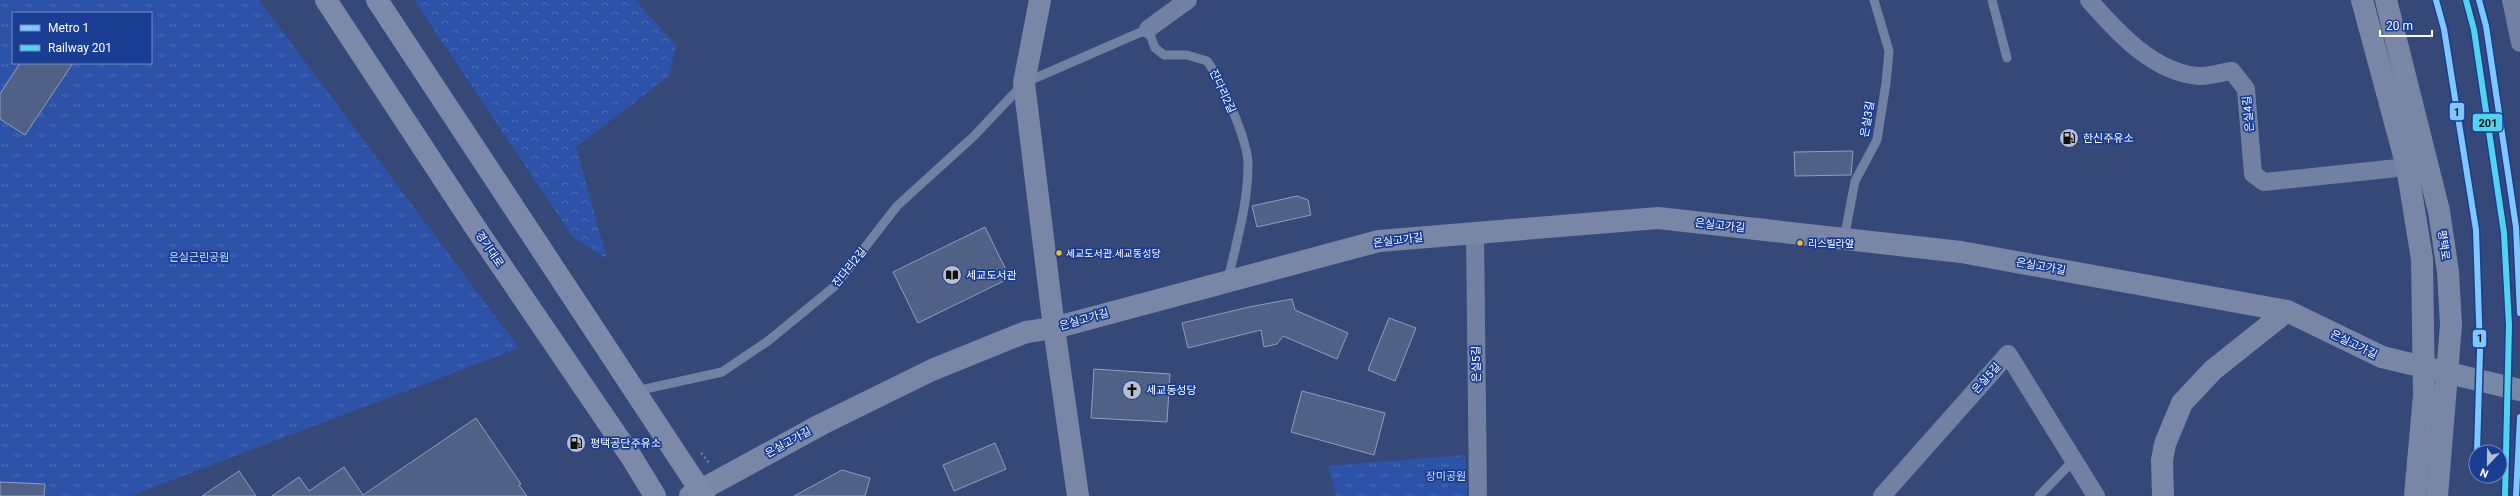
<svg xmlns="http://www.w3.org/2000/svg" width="2520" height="496" font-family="Roboto,'Noto Sans KR',sans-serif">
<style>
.forest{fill:url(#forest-crowns)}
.park{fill:url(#park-tufts);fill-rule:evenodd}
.building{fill:#516186;stroke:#929db8}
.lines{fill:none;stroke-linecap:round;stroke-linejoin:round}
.path{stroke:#7281a2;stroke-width:2.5;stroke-dasharray:2 3;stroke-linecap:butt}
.lane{stroke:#7281a2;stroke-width:9}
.street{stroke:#7281a2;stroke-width:18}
.secondary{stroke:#7986a6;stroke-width:22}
.primary{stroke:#7c89a8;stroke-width:22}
.secondary-bridge{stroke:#7986a6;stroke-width:22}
.rail-1-casing{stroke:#193d93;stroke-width:9}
.rail-1{stroke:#53d2ee;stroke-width:6}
.metro-1-casing{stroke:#193d93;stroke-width:9}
.metro-1{stroke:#80c6ff;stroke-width:6}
.bus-dot{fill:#fab62d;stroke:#193d93;stroke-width:1.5}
.labels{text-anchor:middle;stroke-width:3.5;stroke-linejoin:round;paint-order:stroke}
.bus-label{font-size:10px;fill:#fff;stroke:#193d93;text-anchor:start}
.street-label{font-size:11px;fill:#fff;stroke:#193d93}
.poi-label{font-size:11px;fill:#fff;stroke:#193d93;text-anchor:start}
.park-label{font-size:11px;fill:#d0ddfb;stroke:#193d93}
.line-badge{stroke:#193d93;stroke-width:1.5}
.pale-badge-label{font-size:11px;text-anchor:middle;font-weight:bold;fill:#111}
</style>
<defs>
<pattern id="forest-crowns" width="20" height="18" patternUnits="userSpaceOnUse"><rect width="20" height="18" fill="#2d53a9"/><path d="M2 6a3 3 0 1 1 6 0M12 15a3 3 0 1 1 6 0" fill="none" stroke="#4c6db6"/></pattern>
<pattern id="park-tufts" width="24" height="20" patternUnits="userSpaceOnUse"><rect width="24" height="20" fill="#2d53a9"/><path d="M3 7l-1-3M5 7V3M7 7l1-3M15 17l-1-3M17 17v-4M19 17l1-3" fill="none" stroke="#4c6db6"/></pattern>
</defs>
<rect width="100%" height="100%" fill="#354877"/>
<polygon class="forest" points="414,0 635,0 676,45 669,76 576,147 607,259 573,237"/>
<g class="park">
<path d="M 0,0 L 259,0 L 519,348 L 130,496 L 0,496 ZM 13,13 L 151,13 L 151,63 L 13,63 Z"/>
<polygon points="1465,455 1467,496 1336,496 1328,466"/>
</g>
<g class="building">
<polygon points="20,63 73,63 25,135 0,119 0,94"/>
<polygon points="1853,151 1851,175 1795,176 1794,152"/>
<polygon points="1297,196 1308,200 1311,215 1257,227 1252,206"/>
<polygon points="985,227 1010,278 918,323 893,272"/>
<polygon points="1292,299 1295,310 1348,333 1337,359 1283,336 1277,344 1264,347 1261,330 1188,348 1182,323 1249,307"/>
<polygon points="1389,318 1416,328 1395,381 1368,370"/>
<polygon points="1094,369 1170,374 1167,422 1091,418"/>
<polygon points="1302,391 1385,413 1374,455 1291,432"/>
<polygon points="476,418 521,484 519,485 527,496 272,496 299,477 309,491 344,467 363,495"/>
<polygon points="995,443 1006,469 954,491 943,465"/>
<polygon points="842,470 870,478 865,496 794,496"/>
<polygon points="239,471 256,496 202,496"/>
<polygon points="0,482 45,484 44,496 0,496"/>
</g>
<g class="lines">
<polyline class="path" points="701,453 709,463"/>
<g class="lane">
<polyline points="1992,0 2007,58"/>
<polyline points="1844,239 1855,181 1877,140 1886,83 1889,51 1874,0"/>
<path d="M 636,391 L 722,372 L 768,341 L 835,286 L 897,206 L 974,136 L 1024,83 L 1148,29 L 1155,48 L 1164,55 L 1187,55 L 1207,61 C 1221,80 1249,142 1248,166 C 1248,204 1236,243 1228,280"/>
<polyline points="2039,496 2074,460"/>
</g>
<g class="street">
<path d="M 2089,0 C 2117,32 2153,72 2198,76 C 2208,77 2221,72 2232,71 L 2246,89 L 2253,174 L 2264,182 L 2407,167"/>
<polyline points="2511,0 2520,43"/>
<polyline points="1148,29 1188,0"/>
<polyline points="1475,233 1478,496"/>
<polyline points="1882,496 2008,354 2096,496"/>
</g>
<g class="secondary">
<polyline points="1040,0 1024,83 1054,328 1078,496"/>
<polyline points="2362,0 2407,167 2422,259 2424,395 2415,496"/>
<polyline points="2386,0 2439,211 2448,272 2451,325 2437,496"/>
<polyline points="690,496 822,424 932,370 1026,332 1054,328 1379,241 1658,218 1961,252 2287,311 2382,357"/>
<polyline points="2163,496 2162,460 2165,444 2182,403 2213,370 2287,311"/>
</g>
<g class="primary">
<polyline points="326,0 477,230 632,458 655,496"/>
<polyline points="377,0 704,496"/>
</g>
<polyline class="secondary-bridge" points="2382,357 2520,390"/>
<defs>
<polyline id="rail-1" points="2466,0 2474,30 2504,233 2509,325 2505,496"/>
</defs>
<use href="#rail-1" class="rail-1-casing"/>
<use href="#rail-1" class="rail-1"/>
<defs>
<g id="metro-1">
<polyline points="2436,0 2444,29 2476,230 2480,351 2477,452"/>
<polyline points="2479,0 2486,26 2516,227 2520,313"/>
<polyline points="2516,496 2520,417"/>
</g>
</defs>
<use href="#metro-1" class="metro-1-casing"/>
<use href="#metro-1" class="metro-1"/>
</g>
<defs>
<symbol id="fuel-disc" viewBox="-11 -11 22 22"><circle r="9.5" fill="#b8bfcf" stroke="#193d93"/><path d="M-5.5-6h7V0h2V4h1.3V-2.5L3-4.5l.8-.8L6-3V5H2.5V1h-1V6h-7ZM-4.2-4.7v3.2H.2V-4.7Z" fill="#111"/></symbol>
<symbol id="library-disc" viewBox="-11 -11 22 22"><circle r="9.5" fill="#b8bfcf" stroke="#193d93"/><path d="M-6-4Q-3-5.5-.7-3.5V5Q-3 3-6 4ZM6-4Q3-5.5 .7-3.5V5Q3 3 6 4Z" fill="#111"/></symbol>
<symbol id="church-disc" viewBox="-11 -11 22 22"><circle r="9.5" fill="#b8bfcf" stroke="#193d93"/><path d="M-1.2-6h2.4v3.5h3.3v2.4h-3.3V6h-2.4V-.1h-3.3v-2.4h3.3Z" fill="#111"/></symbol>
</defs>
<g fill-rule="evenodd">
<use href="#fuel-disc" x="2058" y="127" width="22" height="22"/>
<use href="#library-disc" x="941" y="264" width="22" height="22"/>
<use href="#church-disc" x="1121" y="379" width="22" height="22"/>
<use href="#fuel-disc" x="565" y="432" width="22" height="22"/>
</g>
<g class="bus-dot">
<circle cx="1800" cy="243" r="3.5"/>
<circle cx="1059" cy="253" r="3.5"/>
</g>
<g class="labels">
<g class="bus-label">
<text x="1808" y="247">리스빌라앞</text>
<text x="1066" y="257">세교도서관.세교동성당</text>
</g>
<g class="street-label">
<text transform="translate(1223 91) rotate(65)" y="4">잔다리2길</text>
<text transform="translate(2248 114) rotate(-95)" y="4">은실4길</text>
<text transform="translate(1867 119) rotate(-80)" y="4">은실3길</text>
<text transform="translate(1720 225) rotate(6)" y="4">은실고가길</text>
<text transform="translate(1398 240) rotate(-7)" y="4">은실고가길</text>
<text transform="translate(2444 245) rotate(82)" y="4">평택로</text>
<text transform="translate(490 249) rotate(56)" y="4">경기대로</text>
<text transform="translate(2041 266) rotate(10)" y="4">은실고가길</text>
<text transform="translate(849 267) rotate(-51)" y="4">잔다리2길</text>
<text transform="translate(1084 319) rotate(-16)" y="4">은실고가길</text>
<text transform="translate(2354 344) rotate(26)" y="4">은실고가길</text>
<text transform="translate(1476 364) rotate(-91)" y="4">은실5길</text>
<text transform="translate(1986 378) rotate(-48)" y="4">은실5길</text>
<text transform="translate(788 442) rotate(-29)" y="4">은실고가길</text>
</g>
<g class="poi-label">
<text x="2083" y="142">한신주유소</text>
<text x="966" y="279">세교도서관</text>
<text x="1146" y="394">세교동성당</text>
<text x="590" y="447">평택공단주유소</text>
</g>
<g class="park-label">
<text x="199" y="261">은실근린공원</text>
<text x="1446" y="480">장미공원</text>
</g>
</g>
<g class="line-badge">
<rect x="2449" y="102" width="16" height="19" rx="4" fill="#80c6ff"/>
<rect x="2472" y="113" width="31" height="19" rx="4" fill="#53d2ee"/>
<rect x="2472" y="329" width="15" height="19" rx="4" fill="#80c6ff"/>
</g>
<g class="pale-badge-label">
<text x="2457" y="116">1</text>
<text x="2488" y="127">201</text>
<text x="2480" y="342">1</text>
</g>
<rect x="12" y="12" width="140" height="52" fill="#193d93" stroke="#758bbe"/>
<rect x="20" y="25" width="20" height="6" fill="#80c6ff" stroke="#758bbe"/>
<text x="48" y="32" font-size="12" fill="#ffffff">Metro 1</text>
<rect x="20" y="45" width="20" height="6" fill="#53d2ee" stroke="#758bbe"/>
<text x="48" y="52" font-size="12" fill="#ffffff">Railway 201</text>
<g transform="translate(2488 464) rotate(202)"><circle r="19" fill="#193d93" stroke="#758bbe"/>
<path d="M0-3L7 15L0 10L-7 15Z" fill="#b8bfcf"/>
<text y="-6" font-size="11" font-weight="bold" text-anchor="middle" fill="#ffffff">N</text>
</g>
<path d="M2380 30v6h52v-6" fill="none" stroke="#ffffff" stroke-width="2"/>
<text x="2386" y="30" font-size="12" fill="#ffffff" stroke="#193d93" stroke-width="3" paint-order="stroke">20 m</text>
</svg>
